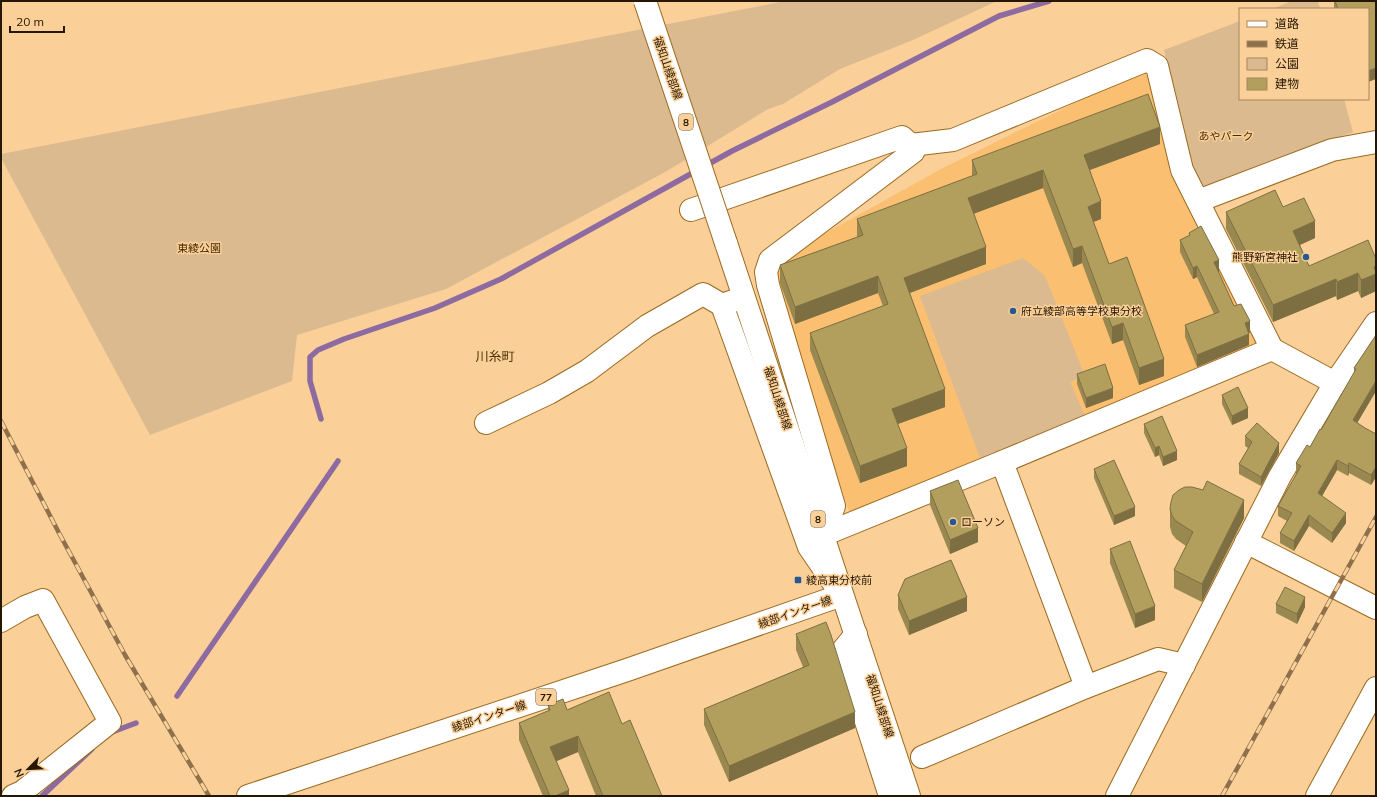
<svg xmlns="http://www.w3.org/2000/svg" width="1377" height="797" font-family="Mulish,'Noto Sans JP',sans-serif">
<style>
.built{fill:#fabf71}
.green{fill:#dbba90}
.lines{fill:none;stroke-linecap:round;stroke-linejoin:round}
.stream{stroke:#8d6ba0;stroke-width:5.5}
.minor-casing{stroke:#9b6a1f;stroke-width:24}
.major-casing{stroke:#9b6a1f;stroke-width:24}
.minor{stroke:#fff;stroke-width:22}
.major{stroke:#fff;stroke-width:22}
.rail-casing{stroke:#8e714c;stroke-width:4.5}
.rail{stroke:#facf98;stroke-width:3;stroke-dasharray:9;stroke-linecap:butt}
.major-bridge-casing{stroke:#9b6a1f;stroke-width:24;stroke-linecap:butt}
.major-bridge{stroke:#fff;stroke-width:22}
.wall{fill:#998951}
.shaded-wall{fill:#7d6f42}
.building{fill:#b29f5e;stroke:#7d6f42}
.poi-dot{fill:#255992;stroke:#facf98;stroke-width:1.5}
.labels{text-anchor:middle;stroke-width:3;stroke-linejoin:round;paint-order:stroke}
.shield{fill:#facf98;stroke:#664e2f;stroke-width:1}
.shield-label{font-size:10px;font-weight:bold;fill:#261702}
.street-label{font-size:11px;fill:#261702;stroke:#facf98}
.park-label{font-size:11px;fill:#482c00;stroke:#facf98}
.poi-label{font-size:11px;fill:#261702;stroke:#facf98;text-anchor:start}
.quarter-label{font-size:13px;fill:#4d330b;stroke:#facf98}
</style>
<rect width="100%" height="100%" fill="#facf98"/>
<polygon class="built" points="1140,71 1149,72 1182,194 1187,206 1197,214 1258,343 861,512 849,511 791,341 774,282 780,263 790,253 941,169"/>
<g class="green">
<polygon points="786,1 997,1 913,40 840,69 783,104 768,109 667,171 446,289 297,335 292,381 150,435 1,158 1,154"/>
<polygon points="1292,1 1318,1 1320,9 1272,9"/>
<polygon points="1240,21 1240,99 1344,99 1353,132 1204,186 1190,165 1164,50"/>
<polygon points="1023,258 1045,276 1085,376 1070,382 1085,416 980,458 920,296"/>
</g>
<g class="lines">
<g class="stream">
<polyline points="705,166 732,151 832,102 999,16 1049,1"/>
<polyline points="321,419 310,381 310,357 318,350 344,339 435,308 501,279 696,171"/>
<polyline points="177,696 338,461"/>
<polyline points="112,732 136,723"/>
<polyline points="42,796 92,749"/>
</g>
<defs>
<g id="minor">
<polyline points="911,145 953,140 1147,60 1157,66 1182,170 1272,349 1335,383 1376,323"/>
<polyline points="1198,201 1332,150 1376,142"/>
<polyline points="691,210 902,137 911,145 913,152 770,260 766,272 768,285 834,506 823,535"/>
<polyline points="733,301 722,305 809,547 837,588"/>
<polyline points="486,423 549,393 587,371 647,326 703,294 722,305"/>
<polyline points="1002,462 1086,687"/>
<polyline points="823,535 1002,462 1272,349"/>
<polyline points="1246,542 1376,608"/>
<polyline points="1,621 25,607 43,600 110,722 22,792 13,796"/>
<polyline points="856,634 843,650 890,796"/>
<polyline points="922,757 1086,687 1158,659 1184,665"/>
<polyline points="1117,796 1280,476 1335,383"/>
<polyline points="1317,796 1376,688"/>
</g>
<g id="major">
<polyline points="726,243 909,796"/>
<polyline points="248,796 627,670 842,595"/>
</g>
</defs>
<use href="#minor" class="minor-casing"/>
<use href="#major" class="major-casing"/>
<use href="#minor" class="minor"/>
<use href="#major" class="major"/>
<defs>
<g id="rail">
<polyline points="1,421 59,533 125,655 209,796"/>
<polyline points="1222,796 1376,517"/>
</g>
</defs>
<use href="#rail" class="rail-casing"/>
<use href="#rail" class="rail"/>
<defs>
<polyline id="major-bridge" points="645,1 726,243"/>
</defs>
<use href="#major-bridge" class="major-bridge-casing"/>
<use href="#major-bridge" class="major-bridge"/>
</g>
<g class="wall">
<polygon points="1334,1 1376,1 1368,9 1334,9"/>
<polygon points="1160,144 1090,170 1101,219 1093,222 1109,264 1164,376 1139,385 1123,340 1112,344 1082,263 1073,267 1043,188 974,213 986,264 910,293 945,407 898,424 907,466 860,483 810,350 810,333 883,306 878,293 795,324 780,283 780,265 857,237 857,219 972,176 972,160"/>
<polygon points="1283,207 1315,238 1300,245 1309,266 1376,259 1376,291 1361,298 1358,291 1337,300 1336,296 1273,322 1226,229 1226,212"/>
<polygon points="1189,233 1219,271 1218,272 1234,306 1250,332 1249,333 1249,345 1197,367 1185,337 1185,325 1214,314 1197,277 1193,279 1180,252 1180,240 1189,236"/>
<polygon points="1376,335 1376,391 1357,423 1365,428 1376,434 1376,477 1371,485 1349,473 1348,476 1337,470 1322,496 1346,523 1332,543 1309,526 1294,551 1280,543 1280,533 1287,521 1278,516 1278,506 1297,474 1296,474 1296,463 1310,447 1321,430 1354,374 1354,368"/>
<polygon points="1077,374 1113,398 1086,408 1077,384"/>
<polygon points="1222,395 1248,418 1232,425 1222,404"/>
<polygon points="1144,424 1177,460 1163,466 1159,455 1155,457 1144,433"/>
<polygon points="1245,436 1279,453 1261,486 1239,474 1239,464 1248,448 1245,446"/>
<polygon points="1094,469 1135,516 1114,525 1094,478"/>
<polygon points="930,491 978,542 950,554 930,505"/>
<polygon points="1170,509 1244,518 1202,602 1174,588 1174,570 1186,546 1176,539 1172,534 1170,527"/>
<polygon points="1110,549 1155,620 1135,628 1110,563"/>
<polygon points="898,595 967,611 909,635 898,609"/>
<polygon points="1276,604 1305,607 1297,624 1276,613"/>
<polygon points="796,634 855,728 729,782 704,725 704,709 803,667 796,650"/>
<polygon points="548,705 622,724 662,796 596,796 578,752 556,761 569,796 543,796 519,740 519,723 548,711"/>
</g>
<g class="shaded-wall">
<polygon points="1376,68 1376,79 1368,82 1368,71"/>
<polygon points="1160,127 1160,144 1084,172 1084,155"/>
<polygon points="1043,170 1043,188 968,216 968,198"/>
<polygon points="1101,201 1101,219 1088,224 1088,207"/>
<polygon points="1315,221 1315,238 1293,248 1293,231"/>
<polygon points="1082,246 1082,263 1073,267 1073,249"/>
<polygon points="986,247 986,264 904,295 904,278"/>
<polygon points="1219,260 1219,271 1214,274 1214,262"/>
<polygon points="1197,266 1197,277 1193,279 1193,268"/>
<polygon points="1376,266 1376,291 1361,298 1361,280 1374,267"/>
<polygon points="1358,273 1358,291 1337,300 1337,282"/>
<polygon points="878,276 878,293 795,324 795,307"/>
<polygon points="1336,279 1336,296 1273,322 1273,305"/>
<polygon points="1250,321 1250,332 1245,334 1245,323"/>
<polygon points="1123,323 1123,340 1112,344 1112,327"/>
<polygon points="1249,334 1249,345 1197,367 1197,355"/>
<polygon points="1164,359 1164,376 1139,385 1139,368"/>
<polygon points="1376,381 1376,391 1353,430 1353,420"/>
<polygon points="1113,388 1113,398 1086,408 1086,398"/>
<polygon points="945,389 945,407 892,426 892,409"/>
<polygon points="1248,408 1248,418 1232,425 1232,416"/>
<polygon points="1279,443 1279,453 1261,486 1261,477"/>
<polygon points="1159,446 1159,455 1155,457 1155,448"/>
<polygon points="907,448 907,466 860,483 860,466"/>
<polygon points="1177,451 1177,460 1163,466 1163,457"/>
<polygon points="1337,460 1337,470 1318,503 1318,493"/>
<polygon points="1349,463 1349,473 1348,476 1348,466"/>
<polygon points="1376,467 1376,477 1371,485 1371,475"/>
<polygon points="1244,500 1244,518 1202,602 1202,584"/>
<polygon points="1135,507 1135,516 1114,525 1114,516"/>
<polygon points="1346,513 1346,523 1332,543 1332,533"/>
<polygon points="1309,515 1309,526 1294,551 1294,541"/>
<polygon points="978,528 978,542 950,554 950,540"/>
<polygon points="967,597 967,611 909,635 909,621"/>
<polygon points="1305,597 1305,607 1297,624 1297,614"/>
<polygon points="1155,606 1155,620 1135,628 1135,614"/>
<polygon points="855,712 855,728 729,782 729,766"/>
<polygon points="578,736 578,752 550,764 550,747"/>
<polygon points="569,790 569,796 555,796"/>
</g>
<g class="building">
<polygon points="1335,1 1376,1 1376,68 1368,71 1368,9 1338,9"/>
<polygon points="1148,94 1160,127 1084,155 1101,201 1088,207 1109,264 1127,257 1164,359 1139,368 1123,323 1112,327 1082,246 1073,249 1043,170 968,198 986,247 904,278 945,389 892,409 907,448 860,466 810,333 888,304 878,276 795,307 780,265 863,235 857,219 977,174 972,160"/>
<polygon points="1275,190 1283,207 1304,198 1315,221 1293,231 1309,266 1368,240 1376,259 1376,266 1374,267 1376,272 1376,274 1361,280 1358,273 1337,282 1336,279 1273,305 1226,212"/>
<polygon points="1201,226 1219,260 1214,262 1234,306 1241,304 1250,321 1245,323 1249,334 1197,355 1185,325 1219,312 1197,266 1193,268 1180,240 1190,235 1189,233"/>
<polygon points="1376,335 1376,381 1353,420 1365,428 1376,434 1376,467 1371,475 1349,463 1348,466 1337,460 1318,493 1346,513 1332,533 1309,515 1294,541 1280,533 1292,513 1278,506 1301,466 1296,463 1307,445 1310,447 1320,429 1321,430 1356,369 1354,368"/>
<polygon points="1105,364 1113,388 1086,398 1077,374"/>
<polygon points="1238,387 1248,408 1232,416 1222,395"/>
<polygon points="1162,416 1177,451 1163,457 1159,446 1155,448 1144,424"/>
<polygon points="1257,423 1279,443 1261,477 1239,464 1252,442 1245,436"/>
<polygon points="1114,460 1135,507 1114,516 1094,469"/>
<polygon points="958,480 978,528 950,540 930,491"/>
<polygon points="1207,481 1244,500 1202,584 1174,570 1193,532 1176,521 1172,516 1170,509 1171,502 1173,495 1179,490 1185,487 1192,487 1203,490"/>
<polygon points="1130,541 1155,606 1135,614 1110,549"/>
<polygon points="951,560 967,597 909,621 898,595 905,579"/>
<polygon points="1285,587 1305,597 1297,614 1276,604"/>
<polygon points="826,622 831,635 855,712 729,766 704,709 809,665 796,634"/>
<polygon points="609,692 622,724 630,720 662,796 603,796 578,736 550,747 569,790 555,796 550,796 519,723 550,710 548,705 563,699 567,710"/>
</g>
<g class="poi-dot">
<circle cx="1306" cy="257" r="4"/>
<circle cx="1013" cy="311" r="4"/>
<circle cx="953" cy="522" r="4"/>
<rect x="794" y="576" width="8" height="8" rx="2"/>
</g>
<g class="labels">
<g class="shield">
<rect x="679" y="114" width="14" height="16" rx="3"/>
<rect x="811" y="511" width="14" height="16" rx="3"/>
<rect x="536" y="689" width="20" height="16" rx="3"/>
</g>
<g class="shield-label">
<text x="686" y="126">8</text>
<text x="818" y="523">8</text>
<text x="546" y="701">77</text>
</g>
<g class="street-label">
<text transform="translate(668 68) rotate(71)" y="4">福知山綾部線</text>
<text transform="translate(778 398) rotate(72)" y="4">福知山綾部線</text>
<text transform="translate(795 612) rotate(-19)" y="4">綾部インター線</text>
<text transform="translate(880 706) rotate(72)" y="4">福知山綾部線</text>
<text transform="translate(489 716) rotate(-18)" y="4">綾部インター線</text>
</g>
<g class="park-label">
<text x="1226" y="140">あやパーク</text>
<text x="199" y="252">東綾公園</text>
</g>
<g class="poi-label">
<text x="1298" y="261" text-anchor="end">熊野新宮神社</text>
<text x="1021" y="315">府立綾部高等学校東分校</text>
<text x="961" y="526">ローソン</text>
<text x="806" y="584">綾高東分校前</text>
</g>
<g class="quarter-label">
<text x="495" y="361">川糸町</text>
</g>
</g>
<rect width="1377" height="797" fill="none" stroke="#261702" stroke-width="4"/>
<rect x="1239" y="8" width="130" height="92" fill="#facf98" stroke="#a5855c"/>
<rect x="1247" y="21" width="20" height="6" fill="#ffffff" stroke="#a5855c"/>
<text x="1275" y="28" font-size="12" fill="#261702">道路</text>
<rect x="1247" y="41" width="20" height="6" fill="#8e714c" stroke="#a5855c"/>
<text x="1275" y="48" font-size="12" fill="#261702">鉄道</text>
<rect x="1247" y="58" width="20" height="12" fill="#dbba90" stroke="#a5855c"/>
<text x="1275" y="68" font-size="12" fill="#261702">公園</text>
<rect x="1247" y="78" width="20" height="12" fill="#b29f5e" stroke="#a5855c"/>
<text x="1275" y="88" font-size="12" fill="#261702">建物</text>
<g transform="translate(28 769) rotate(246)" stroke="#facf98" stroke-width="3" paint-order="stroke">
<path d="M0-3L7 15L0 10L-7 15Z" fill="#261702"/>
<text y="-6" font-size="11" font-weight="bold" text-anchor="middle" fill="#261702">N</text>
</g>
<path d="M10 26v6h54v-6" fill="none" stroke="#261702" stroke-width="2"/>
<text x="16" y="26" font-size="12" fill="#261702" stroke="#facf98" stroke-width="3" paint-order="stroke">20 m</text>
</svg>
